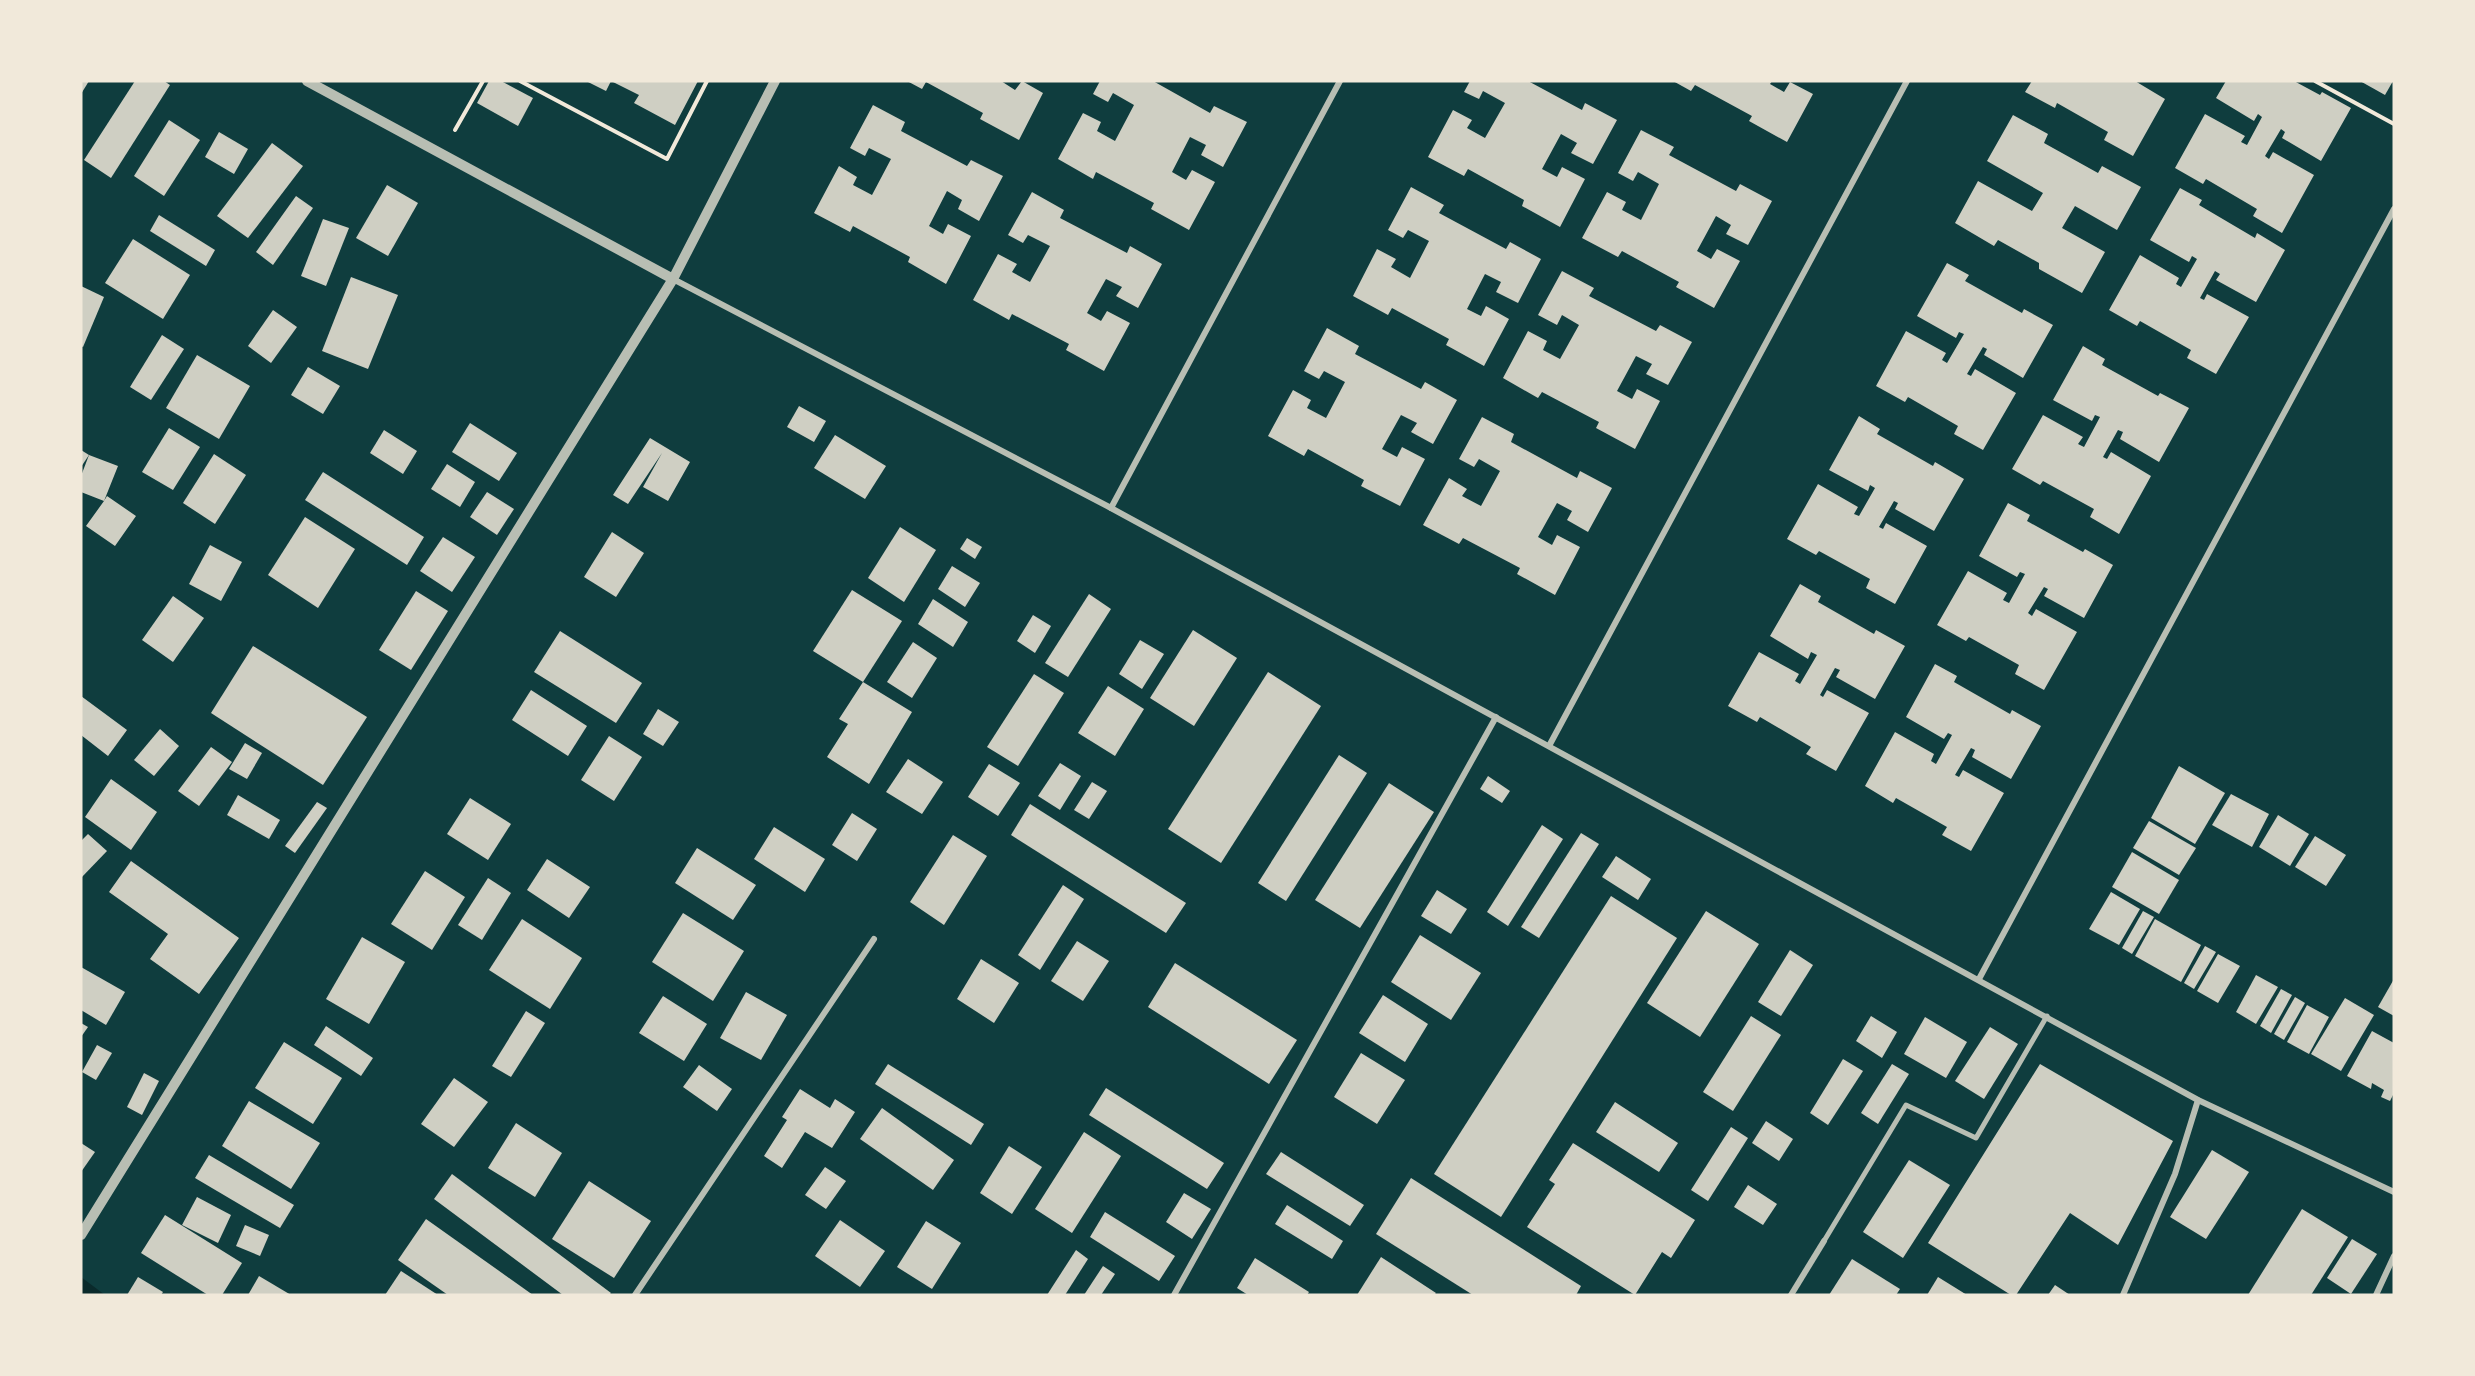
<svg xmlns="http://www.w3.org/2000/svg" width="2475" height="1376" font-family="'Fira Sans Condensed',sans-serif">
<style>
.water{fill:#0a2a2b}
.building{fill:#cfcfc3}
.lines{fill:none;stroke-linecap:round;stroke-linejoin:round}
.path{stroke:#f1e9da;stroke-width:4}
.pedestrian{stroke:#b8beb3;stroke-width:5}
.minor{stroke:#b8beb3;stroke-width:6}
.tertiary{stroke:#b8beb3;stroke-width:10}
</style>
<rect width="100%" height="100%" fill="#0f3d3e"/>
<polygon class="water" points="81,1277 105,1295 81,1295"/>
<g class="building">
<polygon points="81,81 89,81 81,94"/>
<polygon points="135,81 164,81 170,85 111,178 84,160"/>
<polygon points="489,81 501,81 533,98 518,126 477,103"/>
<polygon points="586,81 698,81 675,125 634,103 639,95 611,81 606,91"/>
<polygon points="907,81 1001,81 1015,90 1022,81 1043,93 1019,140 980,119 983,113 926,82 922,89"/>
<polygon points="1100,81 1153,81 1210,113 1214,106 1247,122 1223,167 1201,155 1206,145 1190,137 1172,172 1186,180 1192,170 1215,182 1189,230 1151,209 1154,203 1096,172 1093,179 1058,159 1083,113 1101,122 1097,131 1115,141 1134,105 1113,93 1108,102 1093,94"/>
<polygon points="1470,81 1528,81 1582,110 1585,103 1617,120 1593,164 1571,153 1577,143 1561,134 1542,169 1557,177 1562,167 1585,179 1560,227 1522,206 1524,200 1468,169 1464,176 1428,157 1453,110 1472,120 1467,128 1485,138 1505,103 1483,91 1479,99 1464,92"/>
<polygon points="1673,81 1772,81 1770,84 1784,92 1790,82 1813,94 1787,142 1749,121 1752,116 1695,85 1691,91"/>
<polygon points="2032,81 2135,81 2165,99 2133,156 2104,140 2108,132 2057,103 2055,108 2025,92"/>
<polygon points="2226,81 2294,81 2320,95 2322,92 2351,108 2321,161 2282,138 2285,132 2281,129 2265,156 2269,159 2273,152 2314,175 2282,233 2253,216 2257,209 2206,179 2203,184 2175,168 2205,114 2245,136 2241,142 2247,145 2262,117 2258,114 2254,121 2216,98"/>
<polygon points="2360,81 2393,81 2385,95"/>
<polygon points="873,105 905,122 901,131 967,166 971,160 1003,176 979,221 958,209 962,200 947,191 929,226 943,234 948,224 971,236 946,284 908,262 910,257 853,226 850,232 814,213 839,166 857,177 853,185 872,195 891,159 869,148 865,156 850,148"/>
<polygon points="2013,115 2048,134 2044,143 2098,173 2102,166 2141,187 2117,230 2075,206 2062,228 2105,252 2082,293 2039,269 2039,263 1998,240 1994,246 1955,223 1978,181 2032,211 2043,193 1987,161"/>
<polygon points="169,120 200,140 164,196 134,176"/>
<polygon points="1641,130 1674,147 1669,155 1736,191 1740,184 1772,201 1748,245 1726,234 1731,225 1716,216 1697,251 1711,259 1717,249 1740,261 1714,308 1676,287 1679,282 1622,251 1618,257 1582,238 1607,192 1626,202 1622,210 1641,220 1659,184 1638,172 1633,181 1618,173"/>
<polygon points="219,132 248,149 234,174 205,157"/>
<polygon points="272,143 303,166 248,238 217,216"/>
<polygon points="387,185 418,203 388,256 356,238"/>
<polygon points="1411,187 1444,205 1439,213 1506,249 1510,242 1541,259 1518,303 1496,292 1501,282 1485,274 1467,309 1481,316 1486,306 1509,319 1484,366 1446,345 1449,339 1392,308 1388,315 1353,296 1377,249 1396,259 1391,267 1410,278 1429,241 1408,230 1403,238 1388,230"/>
<polygon points="2180,188 2202,200 2199,205 2255,238 2257,233 2285,250 2256,302 2216,280 2220,274 2215,271 2200,298 2204,300 2207,294 2249,317 2216,374 2187,358 2191,350 2140,321 2137,326 2109,310 2140,255 2179,278 2176,284 2181,287 2197,259 2192,256 2189,262 2150,240"/>
<polygon points="1032,192 1064,210 1060,218 1127,253 1130,246 1162,264 1138,308 1116,296 1122,287 1106,279 1087,313 1101,321 1107,311 1130,323 1104,371 1066,350 1069,344 1012,314 1009,320 973,300 998,254 1017,264 1012,272 1030,282 1050,246 1028,235 1023,243 1008,235"/>
<polygon points="296,196 313,208 273,265 256,252"/>
<polygon points="159,215 215,250 206,266 150,231"/>
<polygon points="323,219 349,228 326,286 301,276"/>
<polygon points="133,239 190,275 163,319 105,283"/>
<polygon points="1947,263 1969,275 1965,281 2022,313 2024,309 2053,325 2023,378 1984,355 1987,349 1983,347 1967,374 1971,376 1975,369 2016,393 1983,450 1954,434 1958,426 1908,397 1905,402 1876,386 1906,331 1946,353 1942,360 1947,363 1964,334 1959,332 1956,338 1917,316"/>
<polygon points="1562,271 1594,288 1589,296 1656,331 1660,325 1692,342 1668,385 1646,374 1652,364 1636,356 1617,391 1632,399 1637,389 1660,401 1635,449 1596,428 1599,422 1542,392 1538,398 1503,378 1528,331 1547,341 1543,350 1560,359 1579,325 1562,315 1557,325 1538,315"/>
<polygon points="351,277 398,295 368,369 322,351"/>
<polygon points="81,286 104,297 83,347 81,346"/>
<polygon points="273,310 297,327 271,363 248,346"/>
<polygon points="1327,328 1359,346 1355,354 1421,389 1425,382 1457,400 1433,444 1411,432 1417,423 1401,415 1382,449 1397,457 1402,447 1425,459 1400,506 1361,486 1364,480 1308,449 1304,456 1268,436 1293,390 1311,400 1307,408 1326,418 1345,382 1324,371 1319,379 1304,371"/>
<polygon points="162,335 184,349 151,400 130,387"/>
<polygon points="2083,346 2105,359 2102,365 2158,396 2160,393 2189,408 2159,462 2120,439 2123,432 2118,430 2103,457 2107,459 2111,452 2151,476 2119,534 2090,517 2094,509 2043,481 2040,485 2012,469 2043,415 2083,437 2078,444 2084,447 2100,417 2095,415 2092,421 2053,400"/>
<polygon points="197,355 250,386 219,439 166,408"/>
<polygon points="308,367 340,386 323,414 291,395"/>
<polygon points="799,406 826,421 814,442 787,427"/>
<polygon points="1859,416 1880,429 1877,434 1933,466 1935,462 1964,479 1934,531 1895,509 1898,503 1894,501 1879,527 1883,529 1886,523 1927,546 1895,604 1866,588 1870,579 1819,551 1816,555 1787,539 1818,484 1858,507 1854,514 1859,516 1875,488 1870,485 1868,491 1829,470"/>
<polygon points="1482,417 1514,434 1511,442 1577,478 1580,471 1612,488 1588,532 1567,520 1572,511 1557,503 1538,537 1552,545 1557,535 1580,547 1555,595 1517,574 1520,568 1463,538 1459,544 1423,525 1449,478 1467,489 1462,496 1481,506 1500,471 1479,459 1474,467 1459,459"/>
<polygon points="470,423 517,453 499,481 452,452"/>
<polygon points="169,428 200,447 173,490 142,472"/>
<polygon points="384,430 417,451 403,474 370,453"/>
<polygon points="835,435 886,466 865,499 814,468"/>
<polygon points="650,438 690,462 668,501 643,487 662,453 628,504 613,495"/>
<polygon points="81,450 89,455 81,467"/>
<polygon points="214,454 246,475 215,524 183,503"/>
<polygon points="89,455 118,466 104,501 107,496 136,516 115,546 86,526 104,501 81,492 81,476"/>
<polygon points="447,464 475,482 460,507 431,489"/>
<polygon points="323,472 424,537 407,565 305,500"/>
<polygon points="487,492 514,509 497,535 470,517"/>
<polygon points="2008,503 2030,515 2027,521 2083,552 2085,549 2113,565 2084,618 2044,596 2048,589 2044,587 2028,613 2032,616 2036,609 2077,632 2044,690 2015,674 2019,665 1969,637 1966,641 1937,625 1968,571 2007,593 2003,600 2009,603 2025,574 2020,572 2017,577 1979,556"/>
<polygon points="305,517 355,549 318,608 268,575"/>
<polygon points="900,527 936,550 904,602 868,578"/>
<polygon points="612,532 644,553 616,597 584,577"/>
<polygon points="443,537 475,557 452,592 420,571"/>
<polygon points="967,538 982,547 975,559 960,549"/>
<polygon points="210,545 242,562 221,601 189,584"/>
<polygon points="952,566 980,583 965,607 938,589"/>
<polygon points="1800,584 1821,596 1818,602 1874,634 1876,630 1905,646 1875,699 1836,677 1840,670 1835,668 1820,695 1823,697 1827,690 1869,713 1836,771 1806,754 1811,747 1760,717 1757,722 1728,706 1759,652 1799,674 1795,681 1800,684 1817,655 1811,652 1808,659 1770,636"/>
<polygon points="852,590 902,621 863,682 813,651"/>
<polygon points="416,591 448,611 411,670 379,650"/>
<polygon points="1089,594 1111,609 1068,677 1045,663"/>
<polygon points="173,596 204,618 173,662 142,640"/>
<polygon points="933,599 968,622 953,647 918,624"/>
<polygon points="1033,615 1051,626 1035,653 1017,641"/>
<polygon points="1193,630 1237,658 1194,726 1150,698"/>
<polygon points="560,631 642,683 616,723 534,672"/>
<polygon points="1140,640 1164,654 1142,689 1119,674"/>
<polygon points="913,642 937,658 912,698 887,682"/>
<polygon points="253,646 367,717 323,785 211,713"/>
<polygon points="1935,664 1957,676 1954,682 2010,714 2012,710 2041,726 2011,779 1972,757 1975,750 1971,748 1955,775 1959,777 1963,770 2004,793 1971,851 1942,835 1947,827 1896,798 1893,803 1865,786 1895,732 1934,754 1931,761 1936,764 1952,735 1948,733 1944,739 1906,717"/>
<polygon points="1268,672 1321,706 1221,863 1168,829"/>
<polygon points="1034,674 1064,693 1018,766 987,747"/>
<polygon points="863,682 912,712 869,784 827,757 848,724 839,719"/>
<polygon points="1108,686 1144,709 1115,756 1078,733"/>
<polygon points="531,690 587,726 568,756 512,720"/>
<polygon points="81,696 127,730 108,756 81,735"/>
<polygon points="658,709 679,722 663,746 643,734"/>
<polygon points="160,729 179,746 154,776 134,760"/>
<polygon points="609,736 642,757 614,801 581,780"/>
<polygon points="245,743 262,753 247,779 229,769"/>
<polygon points="211,747 232,762 199,806 178,791"/>
<polygon points="1339,755 1367,773 1286,901 1258,883"/>
<polygon points="908,759 943,782 922,814 886,792"/>
<polygon points="1060,763 1081,776 1060,810 1038,796"/>
<polygon points="989,764 1020,783 998,816 968,797"/>
<polygon points="2179,766 2225,793 2195,844 2151,818"/>
<polygon points="1488,776 1510,791 1502,803 1480,789"/>
<polygon points="111,779 157,812 131,850 85,817"/>
<polygon points="1092,782 1107,791 1089,819 1074,810"/>
<polygon points="1389,783 1434,812 1360,928 1315,900"/>
<polygon points="2231,794 2269,814 2252,847 2212,825"/>
<polygon points="238,795 280,820 269,839 227,815"/>
<polygon points="470,798 511,824 488,860 447,834"/>
<polygon points="317,802 327,808 295,853 285,846"/>
<polygon points="1030,804 1186,903 1166,933 1011,835"/>
<polygon points="852,813 877,829 857,861 832,845"/>
<polygon points="2278,815 2309,834 2290,866 2259,847"/>
<polygon points="2149,821 2196,848 2179,875 2133,848"/>
<polygon points="1542,825 1563,839 1508,926 1487,912"/>
<polygon points="774,827 825,859 805,892 754,859"/>
<polygon points="1581,833 1599,844 1539,938 1521,927"/>
<polygon points="88,834 107,851 81,878 81,841"/>
<polygon points="953,835 987,856 944,925 910,902"/>
<polygon points="2315,836 2346,855 2326,886 2295,867"/>
<polygon points="697,848 756,885 733,920 675,883"/>
<polygon points="2132,852 2179,880 2159,914 2112,887"/>
<polygon points="1616,856 1651,879 1638,900 1602,877"/>
<polygon points="547,859 590,887 569,918 527,890"/>
<polygon points="131,861 239,938 199,994 150,959 168,934 109,892"/>
<polygon points="425,871 465,897 432,950 391,924"/>
<polygon points="488,878 511,893 482,940 458,925"/>
<polygon points="1063,885 1084,899 1040,970 1018,955"/>
<polygon points="1437,890 1467,909 1451,934 1421,916"/>
<polygon points="2111,892 2140,909 2119,945 2089,929"/>
<polygon points="1611,896 1677,938 1501,1217 1434,1174"/>
<polygon points="1706,911 1759,944 1700,1037 1647,1003"/>
<polygon points="2143,911 2154,917 2132,954 2122,948"/>
<polygon points="683,913 744,951 713,1001 652,962"/>
<polygon points="522,919 582,958 550,1009 489,970"/>
<polygon points="2155,919 2201,945 2181,982 2135,956"/>
<polygon points="1420,935 1481,973 1451,1020 1391,982"/>
<polygon points="362,937 405,962 369,1024 326,999"/>
<polygon points="1077,941 1109,961 1083,1001 1051,981"/>
<polygon points="2205,946 2216,952 2194,989 2184,983"/>
<polygon points="1790,950 1813,965 1781,1016 1758,1002"/>
<polygon points="2218,954 2240,966 2218,1003 2197,991"/>
<polygon points="981,959 1019,983 994,1023 957,999"/>
<polygon points="1175,963 1297,1040 1269,1084 1148,1007"/>
<polygon points="81,967 125,992 106,1025 81,1010"/>
<polygon points="2256,975 2278,987 2256,1024 2236,1012"/>
<polygon points="2394,979 2394,1016 2378,1007"/>
<polygon points="2281,989 2292,995 2271,1033 2260,1026"/>
<polygon points="746,992 787,1015 761,1060 720,1038"/>
<polygon points="1383,995 1428,1024 1405,1062 1359,1033"/>
<polygon points="663,996 707,1024 684,1061 639,1033"/>
<polygon points="2295,997 2305,1003 2284,1040 2274,1034"/>
<polygon points="2345,998 2374,1015 2341,1071 2311,1054"/>
<polygon points="2307,1005 2329,1017 2309,1054 2287,1042"/>
<polygon points="526,1011 545,1023 511,1077 492,1066"/>
<polygon points="1751,1016 1781,1035 1733,1111 1703,1092"/>
<polygon points="1871,1016 1897,1032 1882,1058 1856,1041"/>
<polygon points="1925,1017 1967,1042 1946,1078 1904,1054"/>
<polygon points="81,1023 88,1027 81,1037"/>
<polygon points="326,1026 373,1058 361,1076 314,1045"/>
<polygon points="1990,1027 2018,1044 1984,1099 1955,1081"/>
<polygon points="2372,1031 2394,1043 2394,1093 2390,1101 2381,1097 2384,1090 2372,1083 2371,1089 2347,1076"/>
<polygon points="284,1042 342,1078 313,1124 255,1088"/>
<polygon points="97,1045 112,1053 96,1080 82,1072"/>
<polygon points="1361,1053 1405,1080 1377,1124 1334,1097"/>
<polygon points="1843,1059 1863,1071 1828,1125 1810,1113"/>
<polygon points="888,1064 984,1124 971,1145 875,1084"/>
<polygon points="1892,1064 1909,1074 1878,1124 1861,1113"/>
<polygon points="2040,1064 2173,1141 2118,1245 2070,1213 2016,1295 2011,1295 1928,1243"/>
<polygon points="699,1065 732,1089 717,1111 683,1087"/>
<polygon points="144,1073 159,1081 142,1115 127,1107"/>
<polygon points="454,1078 488,1102 454,1147 421,1124"/>
<polygon points="1106,1088 1224,1163 1207,1189 1089,1115"/>
<polygon points="800,1089 830,1108 835,1099 855,1112 832,1148 805,1132 782,1168 764,1156 787,1120 782,1117"/>
<polygon points="249,1101 320,1143 291,1189 222,1146"/>
<polygon points="1615,1102 1678,1143 1659,1172 1596,1132"/>
<polygon points="882,1108 954,1160 933,1190 860,1139"/>
<polygon points="1766,1121 1793,1139 1779,1161 1752,1143"/>
<polygon points="516,1123 562,1153 535,1197 488,1168"/>
<polygon points="1731,1127 1748,1138 1708,1201 1691,1190"/>
<polygon points="1084,1132 1121,1156 1072,1233 1035,1209"/>
<polygon points="81,1143 95,1152 81,1172"/>
<polygon points="1573,1143 1695,1220 1671,1258 1662,1252 1635,1295 1527,1227 1555,1184 1549,1180"/>
<polygon points="1009,1146 1042,1167 1012,1214 980,1193"/>
<polygon points="2212,1150 2249,1172 2206,1239 2170,1217"/>
<polygon points="1281,1152 1364,1205 1350,1226 1266,1174"/>
<polygon points="209,1155 294,1205 280,1228 195,1178"/>
<polygon points="1909,1160 1950,1185 1903,1258 1863,1232"/>
<polygon points="825,1167 846,1181 826,1209 805,1195"/>
<polygon points="452,1174 611,1293 609,1295 563,1295 434,1199"/>
<polygon points="1411,1178 1581,1286 1576,1295 1473,1295 1376,1234"/>
<polygon points="589,1181 651,1221 614,1278 552,1239"/>
<polygon points="1748,1185 1777,1204 1763,1225 1734,1207"/>
<polygon points="1184,1193 1211,1209 1192,1239 1166,1222"/>
<polygon points="197,1197 231,1215 218,1243 182,1225"/>
<polygon points="1287,1205 1343,1241 1332,1259 1275,1224"/>
<polygon points="2302,1209 2348,1237 2311,1295 2248,1295"/>
<polygon points="1105,1212 1175,1256 1159,1281 1090,1237"/>
<polygon points="165,1215 242,1263 222,1295 208,1295 141,1253"/>
<polygon points="426,1219 533,1295 448,1295 398,1260"/>
<polygon points="840,1220 885,1251 860,1287 815,1256"/>
<polygon points="926,1221 961,1243 932,1289 897,1267"/>
<polygon points="245,1225 269,1235 260,1256 236,1246"/>
<polygon points="2352,1239 2377,1254 2351,1294 2327,1278"/>
<polygon points="1076,1250 1088,1259 1065,1295 1047,1295"/>
<polygon points="1381,1257 1436,1293 1434,1295 1357,1295"/>
<polygon points="1255,1258 1309,1292 1307,1295 1248,1295 1237,1288"/>
<polygon points="1852,1259 1900,1289 1896,1295 1829,1295"/>
<polygon points="1103,1266 1115,1274 1101,1295 1084,1295"/>
<polygon points="401,1271 438,1295 385,1295"/>
<polygon points="259,1276 291,1295 248,1295"/>
<polygon points="138,1277 163,1292 161,1295 127,1295"/>
<polygon points="1938,1277 1967,1295 1927,1295"/>
<polygon points="2055,1285 2070,1295 2048,1295"/>
</g>
<g class="lines">
<g class="path">
<polyline points="520,81 667,159 707,81"/>
<polyline points="2315,81 2394,124"/>
<polyline points="455,130 483,81"/>
</g>
<polyline class="pedestrian" points="1824,1241 1906,1105 1976,1138 2047,1016"/>
<g class="minor">
<polyline points="673,279 1111,508 2198,1100 2394,1192"/>
<polyline points="1111,508 1340,81"/>
<polyline points="1549,746 1907,81"/>
<polyline points="1979,979 2394,209"/>
<polyline points="635,1295 874,939"/>
<polyline points="1174,1295 1496,717"/>
<polyline points="1791,1295 1824,1241"/>
<polyline points="2123,1295 2175,1174 2198,1100"/>
<polyline points="2376,1295 2394,1256"/>
</g>
<g class="tertiary">
<polyline points="307,81 673,279"/>
<polyline points="81,1235 673,279 775,81"/>
</g>
</g>
<rect width="2475" height="1376" fill="none" stroke="#f1e9da" stroke-width="165"/>
</svg>
